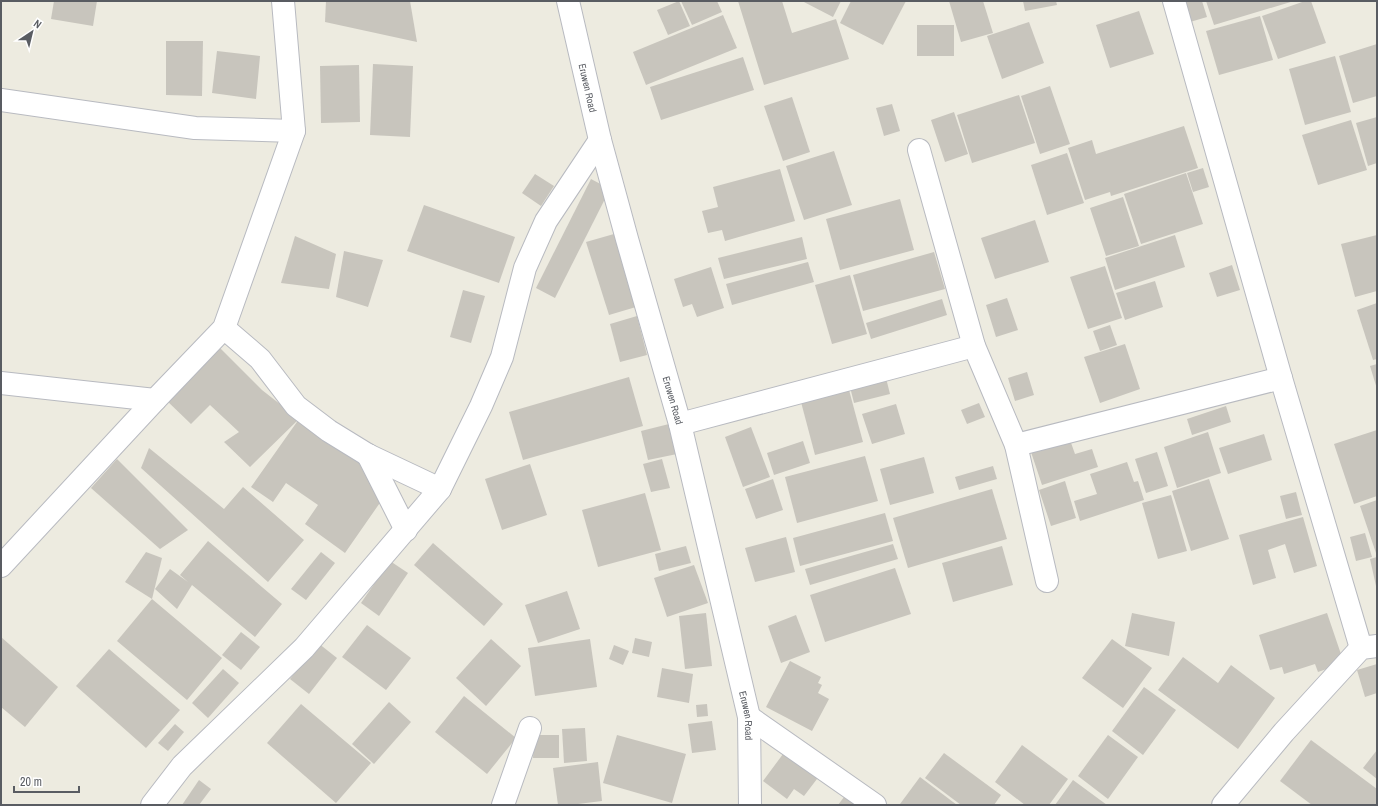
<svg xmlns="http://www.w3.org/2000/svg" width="1378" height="806" font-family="'Archivo Narrow',sans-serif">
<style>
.building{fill:#c8c5bd}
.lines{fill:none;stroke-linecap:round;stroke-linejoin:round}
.minor-casing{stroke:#b8bac0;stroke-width:24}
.minor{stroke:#fff;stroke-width:22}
.labels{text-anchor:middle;stroke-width:3.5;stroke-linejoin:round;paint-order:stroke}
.street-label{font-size:10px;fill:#595c62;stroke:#fff}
</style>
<rect width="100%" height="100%" fill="#edebe0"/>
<g class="building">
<polygon points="54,1 97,1 93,26 51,19"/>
<polygon points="326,1 410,1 417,42 325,22"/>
<polygon points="679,1 690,26 668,35 657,10"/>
<polygon points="681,1 717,1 722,12 692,25"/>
<polygon points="738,1 782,1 792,33 836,19 849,59 764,85"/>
<polygon points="802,1 841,1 833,17"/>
<polygon points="851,1 906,1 883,45 840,23"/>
<polygon points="949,1 983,1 993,33 961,42"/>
<polygon points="1023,1 1056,1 1057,5 1025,11"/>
<polygon points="1185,1 1202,1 1207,17 1190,22"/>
<polygon points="1206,1 1294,1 1214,25"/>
<polygon points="1305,1 1311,1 1326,43 1278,59 1262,16"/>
<polygon points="1139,11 1154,54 1110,68 1096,25"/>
<polygon points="723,15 737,48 646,85 633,52"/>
<polygon points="1260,16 1273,60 1219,75 1206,31"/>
<polygon points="1029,22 1044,63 1002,79 987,36"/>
<rect x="917" y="25" width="37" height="31"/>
<polygon points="166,41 203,41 202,96 166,95"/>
<polygon points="1377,44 1377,96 1353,103 1339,56"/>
<polygon points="217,51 260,56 256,99 212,93"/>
<polygon points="1335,56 1351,112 1305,125 1289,69"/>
<polygon points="743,57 754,90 661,120 650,87"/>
<polygon points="373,64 413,66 410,137 370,135"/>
<polygon points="359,65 360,122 321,123 320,66"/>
<polygon points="1050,86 1070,144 1040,154 1021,96"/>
<polygon points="1019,95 1035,143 972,163 957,115"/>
<polygon points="792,97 810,152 783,161 764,106"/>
<polygon points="892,104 900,131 884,136 876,108"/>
<polygon points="954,112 968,154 945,162 931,120"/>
<polygon points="1377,117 1377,163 1368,166 1356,123"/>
<polygon points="1351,120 1367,170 1318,185 1302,135"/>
<polygon points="1184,126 1198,168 1111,196 1110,192 1085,200 1068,148 1092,140 1096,154"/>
<polygon points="834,151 852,205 804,220 786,166"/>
<polygon points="1067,153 1084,203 1047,215 1031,165"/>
<polygon points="1203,168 1209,187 1193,192 1187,173"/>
<polygon points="780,169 795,221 725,241 722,230 708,233 702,211 718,207 713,187"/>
<polygon points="1186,173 1203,224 1141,244 1124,194"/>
<polygon points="535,174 554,186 541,206 522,193"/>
<polygon points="591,179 610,189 555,298 536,288"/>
<polygon points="1123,197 1139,246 1106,256 1090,208"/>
<polygon points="900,199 914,250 840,270 826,219"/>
<polygon points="424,205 515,237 499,283 407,251"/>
<polygon points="1035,220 1049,262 995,279 981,238"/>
<polygon points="614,234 636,307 609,315 586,242"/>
<polygon points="1175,235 1185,267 1115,290 1105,258"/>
<polygon points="1377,235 1377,291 1355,297 1341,244"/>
<polygon points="295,236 336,254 329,289 281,283"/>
<polygon points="802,237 807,259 724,279 718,258"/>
<polygon points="344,251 383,260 368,307 336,297"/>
<polygon points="934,252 945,289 863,311 853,275"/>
<polygon points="808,262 814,282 732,305 726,284"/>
<polygon points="1232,265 1240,290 1217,297 1209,273"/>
<polygon points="1105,266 1122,318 1088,329 1070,277"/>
<polygon points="711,267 724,308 697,317 692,304 683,307 674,279"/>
<polygon points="850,275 867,334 832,344 815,285"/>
<polygon points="1155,281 1163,307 1125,320 1116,293"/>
<polygon points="463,290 485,296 471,343 450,337"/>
<polygon points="1007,298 1018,330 996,337 986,305"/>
<polygon points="942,299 947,315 871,339 866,323"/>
<polygon points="1377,303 1377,359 1373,360 1357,310"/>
<polygon points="637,316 647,355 620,362 610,324"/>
<polygon points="1110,325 1117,345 1100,351 1093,331"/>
<polygon points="212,340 262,390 299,419 393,484 345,553 305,524 318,505 286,483 273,502 251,487 299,419 250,467 224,442 239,432 210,405 191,424 165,399"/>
<polygon points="1125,344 1140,389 1100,403 1084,357"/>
<polygon points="1377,364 1377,389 1370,366"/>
<polygon points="1027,372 1034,395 1015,401 1008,378"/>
<polygon points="885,374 890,394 854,403 849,383"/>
<polygon points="629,377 643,426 523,460 509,412"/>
<polygon points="849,390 863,442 815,455 801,402"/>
<polygon points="979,403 985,417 967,424 961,410"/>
<polygon points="896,404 905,434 872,444 862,414"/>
<polygon points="1226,406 1231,422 1192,435 1187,419"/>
<polygon points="669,424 677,454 648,460 641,431"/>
<polygon points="751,427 770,477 743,487 725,437"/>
<polygon points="1377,430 1377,496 1354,504 1334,444"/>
<polygon points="1208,432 1221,473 1177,488 1164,447"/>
<polygon points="1264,434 1272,460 1228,474 1219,448"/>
<polygon points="1070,440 1075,454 1092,449 1098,467 1042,485 1031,452"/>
<polygon points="803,441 810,463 774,475 767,453"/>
<polygon points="149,448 224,509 243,487 304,540 268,582 141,468"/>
<polygon points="1157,452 1168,486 1146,493 1135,459"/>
<polygon points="865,456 878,501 797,523 785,477"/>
<polygon points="924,457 934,493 890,505 880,469"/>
<polygon points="117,459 188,530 160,549 91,488"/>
<polygon points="662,459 670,488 651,492 643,464"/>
<polygon points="1127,462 1134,482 1138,481 1144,500 1080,521 1074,501 1097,494 1090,474"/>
<polygon points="530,464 547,515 502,530 485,479"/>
<polygon points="993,466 997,479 959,490 955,477"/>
<polygon points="773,479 783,510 756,519 745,489"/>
<polygon points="1209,479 1229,539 1191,551 1172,491"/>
<polygon points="1065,481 1076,518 1051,526 1039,490"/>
<polygon points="992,489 1007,539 908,568 893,518"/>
<polygon points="1296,492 1302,515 1286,519 1280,496"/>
<polygon points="645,493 661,550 598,567 582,510"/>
<polygon points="1171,495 1187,551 1158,559 1142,503"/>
<polygon points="1377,500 1377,556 1360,506"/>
<polygon points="885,513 893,541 800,566 793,538"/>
<polygon points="1303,517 1317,566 1294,573 1285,544 1268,550 1276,578 1253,585 1239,535"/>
<polygon points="1365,533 1372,557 1356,561 1350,537"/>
<polygon points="786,537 795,572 755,582 745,548"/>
<polygon points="208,541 282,604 255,637 192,585 177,609 155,589 170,569 188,582 180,575"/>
<polygon points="433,543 503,604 484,626 414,565"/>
<polygon points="893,544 898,559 810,585 805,569"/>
<polygon points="686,546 691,563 659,571 655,554"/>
<polygon points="1002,546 1013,585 953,602 942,563"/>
<polygon points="146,552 162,558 152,599 125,582"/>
<polygon points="321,552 335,563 306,600 291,589"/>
<polygon points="1377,557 1377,586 1376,586 1370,559"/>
<polygon points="390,561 408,573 379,616 361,603"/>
<polygon points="694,565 708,603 667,617 654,578"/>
<polygon points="895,568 911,614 825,642 810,595"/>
<polygon points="567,591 580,629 538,643 525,605"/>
<polygon points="152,599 222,658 187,700 117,641"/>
<polygon points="706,613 712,666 685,669 679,616"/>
<polygon points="1132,613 1175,622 1169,656 1125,646"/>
<polygon points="1327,613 1344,663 1318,672 1315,664 1284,674 1282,667 1270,670 1259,635"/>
<polygon points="796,615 810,652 781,663 768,626"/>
<polygon points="367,625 411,658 386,690 342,657"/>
<polygon points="241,632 260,647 241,670 222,655"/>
<polygon points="1,637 58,687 25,727 1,707"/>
<polygon points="635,638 652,642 649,657 632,653"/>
<polygon points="491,639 521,666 486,706 456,678"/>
<polygon points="590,639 597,687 535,696 528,648"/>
<polygon points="1112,639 1152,668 1123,708 1082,678"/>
<polygon points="318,643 337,658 309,694 290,679"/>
<polygon points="614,645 629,651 623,665 609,659"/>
<polygon points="109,649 180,710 146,748 76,686"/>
<polygon points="1183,657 1218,683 1231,665 1275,698 1238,749 1158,690"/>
<polygon points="790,661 821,677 818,683 822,685 818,693 829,699 812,731 766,707"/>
<polygon points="1377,664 1377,693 1365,697 1357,670"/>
<polygon points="662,668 693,674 689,703 657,697"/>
<polygon points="223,669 239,683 208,718 192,703"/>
<polygon points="1144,687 1176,710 1143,755 1112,731"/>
<polygon points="464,696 516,738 487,774 435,732"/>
<polygon points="389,702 411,722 374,764 352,744"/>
<polygon points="301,704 371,763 336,803 267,743"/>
<polygon points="707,704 708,716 697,717 696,705"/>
<polygon points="712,721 716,750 692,753 688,724"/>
<polygon points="175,724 184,732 168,751 158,743"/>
<polygon points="585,728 587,761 564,763 562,729"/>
<polygon points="534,735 559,735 559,758 533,758"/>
<polygon points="617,735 686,754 672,803 603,783"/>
<polygon points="1108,735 1138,757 1108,799 1078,776"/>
<polygon points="1311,740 1377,789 1377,805 1312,805 1280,781"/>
<polygon points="1022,745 1068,779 1049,805 1025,805 995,782"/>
<polygon points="786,750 820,775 804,796 794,789 787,799 763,781"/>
<polygon points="1377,750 1377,779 1363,768"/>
<polygon points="944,753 1001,795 994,805 961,805 925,778"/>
<polygon points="598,762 602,801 570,805 558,805 553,768"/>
<polygon points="920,777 957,805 901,805 900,804"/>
<polygon points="199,780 211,789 199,805 182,805"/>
<polygon points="1073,780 1107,805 1055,805"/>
<polygon points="847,793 863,805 838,805"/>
</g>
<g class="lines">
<defs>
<g id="minor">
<path id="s1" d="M 568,1 L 600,140 L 627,239 L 680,424 L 749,717 L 750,805"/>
<polyline points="1174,1 1281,378 1361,648"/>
<polyline points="1,100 195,128 294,131"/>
<polyline points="919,150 974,346 1016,445 1047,581"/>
<polyline points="224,328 260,359 296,406 329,431 368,455 440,489"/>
<polyline points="1,383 155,400"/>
<polyline points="680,424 974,346"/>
<polyline points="1016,445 1281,378"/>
<polyline points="368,455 406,530"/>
<polyline points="1,566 155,400 224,328 294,131 283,1"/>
<polyline points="749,717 875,805"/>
<polyline points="152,805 182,766 304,648 440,489 481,406 502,357 525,268 546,221 600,140"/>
<polyline points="503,805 530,728"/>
<polyline points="1223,805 1284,732 1361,648 1377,646"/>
</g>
</defs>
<use href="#minor" class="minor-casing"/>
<use href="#minor" class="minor"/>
</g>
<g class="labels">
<g class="street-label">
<text dy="4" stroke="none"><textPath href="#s1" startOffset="89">Eruwen Road</textPath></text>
<text dy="4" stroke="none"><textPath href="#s1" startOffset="413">Eruwen Road</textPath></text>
<text dy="4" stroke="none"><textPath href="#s1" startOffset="737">Eruwen Road</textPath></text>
</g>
</g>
<rect width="1378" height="806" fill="none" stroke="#595c62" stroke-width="4"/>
<g transform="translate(32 32) rotate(35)" stroke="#ffffff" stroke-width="3" paint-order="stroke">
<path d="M0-3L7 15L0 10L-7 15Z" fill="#595c62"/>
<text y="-6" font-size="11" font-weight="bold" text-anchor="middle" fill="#595c62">N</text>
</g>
<path d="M14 786v6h65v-6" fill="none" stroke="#595c62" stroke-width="2"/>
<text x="20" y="786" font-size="12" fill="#595c62" stroke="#ffffff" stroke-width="3" paint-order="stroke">20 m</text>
</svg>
